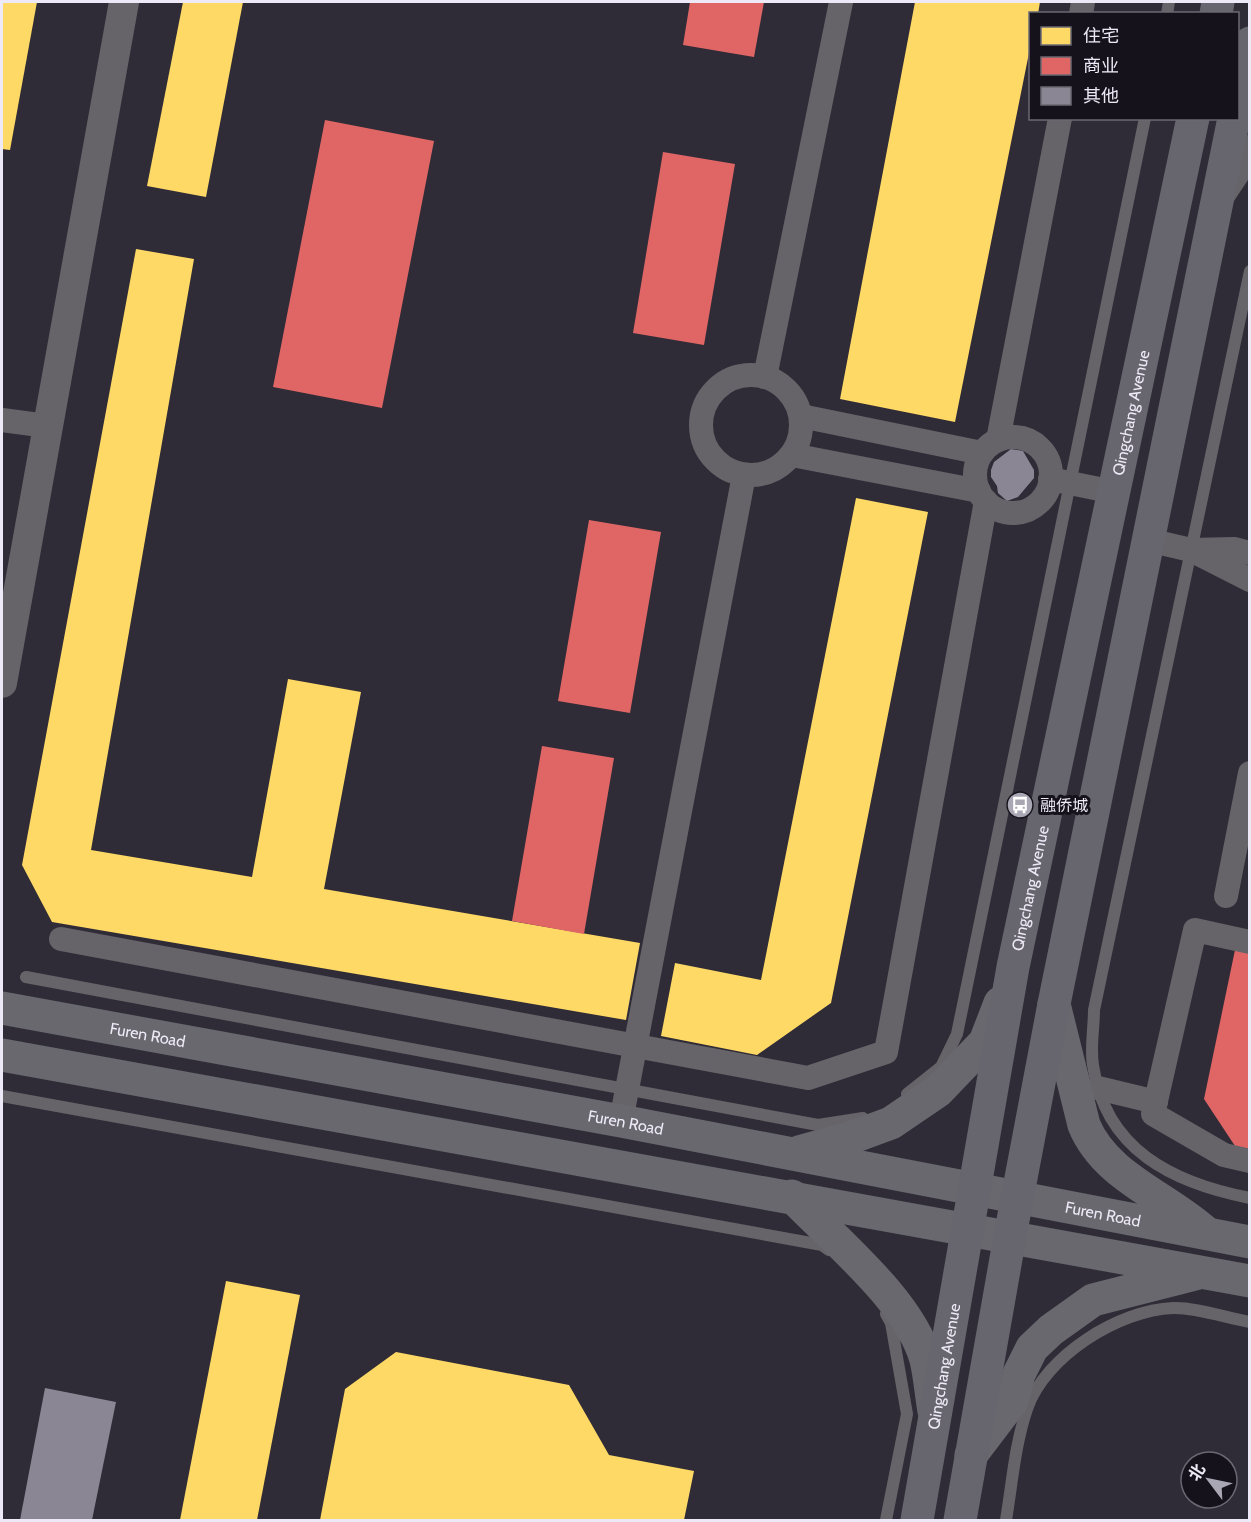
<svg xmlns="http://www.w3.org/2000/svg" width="1251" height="1522" font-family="Cabin,'Noto Sans SC',sans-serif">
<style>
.homes{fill:#ffd966}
.shops{fill:#e06666}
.building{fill:#8a8694}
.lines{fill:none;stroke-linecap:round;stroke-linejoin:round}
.service{stroke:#666469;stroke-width:12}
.minor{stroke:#666469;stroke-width:24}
.tertiary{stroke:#666469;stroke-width:30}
.secondary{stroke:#69686e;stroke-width:33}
.primary{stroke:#67656d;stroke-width:33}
.labels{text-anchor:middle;stroke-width:6;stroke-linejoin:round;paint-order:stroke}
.street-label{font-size:16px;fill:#ede9f7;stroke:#15121b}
.poi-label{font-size:16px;fill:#ede9f7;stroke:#15121b;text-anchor:start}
</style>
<rect width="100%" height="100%" fill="#2f2c37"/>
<g class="homes">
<polygon points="2,2 37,2 10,150 2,149"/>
<polygon points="183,2 243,2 206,197 147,186"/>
<polygon points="915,2 1040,2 1038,14 1030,14 1030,48 955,422 840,399"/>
<polygon points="136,249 194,259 91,850 252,877 288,679 361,692 324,889 640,943 626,1020 52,922 22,865"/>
<polygon points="856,498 928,512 831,1003 757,1055 661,1036 675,963 761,980"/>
<polygon points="226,1281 300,1295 257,1520 180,1520"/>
<polygon points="396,1352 569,1385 609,1455 694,1471 684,1520 320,1520 345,1389"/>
</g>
<g class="shops">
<polygon points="690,2 764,2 754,57 683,45"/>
<polygon points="325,120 434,141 382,408 273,387"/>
<polygon points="663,152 735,164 704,345 633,333"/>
<polygon points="589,520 661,532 630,713 558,701"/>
<polygon points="542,746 614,758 584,934 512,921"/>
<polygon points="1235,950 1250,953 1250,1149 1235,1146 1204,1099"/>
</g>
<g class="building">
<polygon points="1011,449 1023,451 1034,470 1034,478 1018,497 1007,501 998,493 997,486 991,477 991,470 994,462"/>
<polygon points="45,1388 116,1402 92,1520 20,1520"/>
</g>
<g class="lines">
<g class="service">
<polyline points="1167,14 1169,2"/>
<path d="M 1250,271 L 1094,1010 C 1094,1028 1090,1048 1093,1065 C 1105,1150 1173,1183 1250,1198"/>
<polyline points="26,977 818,1125 863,1118"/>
<polyline points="907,1094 941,1067 957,1034 1145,118"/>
<polyline points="2,1096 822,1245 829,1250"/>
<polyline points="886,1314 891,1323 907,1414 886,1520"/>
<path d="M 1006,1520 C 1012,1484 1015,1444 1027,1409 C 1045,1356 1119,1310 1173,1308 C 1195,1307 1227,1318 1250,1322"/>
</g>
<g class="minor">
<polyline points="1081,14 1083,2"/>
<circle cx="751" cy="425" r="50"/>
<polyline points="765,377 841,2"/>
<polyline points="801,416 982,453"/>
<polyline points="2,420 47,426"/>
<circle cx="1013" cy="475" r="38"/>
<polyline points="998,440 1060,118"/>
<polyline points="792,455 979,491"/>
<polyline points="1050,479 1114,492"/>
<polyline points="1148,540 1191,550 1234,549 1250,553"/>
<polyline points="1193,551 1250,580"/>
<polyline points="1226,896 1250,773"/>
<polyline points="61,939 808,1078 886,1052 986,501"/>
<polyline points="1250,942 1195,930 1153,1114 1224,1155 1250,1161"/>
<polyline points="1098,1088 1156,1102"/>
<polyline points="621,1121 744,475"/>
</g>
<g class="tertiary">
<polyline points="1220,195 1250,150"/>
<polyline points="2,683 124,2"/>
</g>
<g class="secondary">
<path d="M 1054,1004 L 1084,1125 C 1105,1176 1163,1195 1203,1230"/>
<path id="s1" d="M 2,1008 L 621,1121 L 1250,1242"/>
<polyline points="2,1055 1250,1281"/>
<polyline points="799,1152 853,1137 891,1123 938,1091 985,1042 1000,1003"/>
<path d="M 792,1196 C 834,1240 910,1301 926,1360 C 930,1377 931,1394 934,1411"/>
<polyline points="971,1455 1012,1401 1019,1374 1032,1348 1051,1330 1093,1300 1195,1274"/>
</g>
<g class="primary">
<polyline points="1216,14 1218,2"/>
<polyline points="1238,101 1250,43"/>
<path id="s2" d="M 917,1520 L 1013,967 L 1193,118"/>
<polyline points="960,1520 1010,1236 1054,1004 1234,118"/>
</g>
</g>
<defs>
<symbol id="bus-disc" viewBox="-11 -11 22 22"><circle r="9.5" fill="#aaa7b4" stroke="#15121b"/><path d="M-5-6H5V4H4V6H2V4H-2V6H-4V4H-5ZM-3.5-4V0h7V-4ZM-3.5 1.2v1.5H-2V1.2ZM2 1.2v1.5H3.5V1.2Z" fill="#fff"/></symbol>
</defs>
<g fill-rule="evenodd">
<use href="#bus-disc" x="1005" y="790" width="30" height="30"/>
</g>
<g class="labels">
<g class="street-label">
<text dy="6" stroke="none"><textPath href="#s2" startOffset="1128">Qingchang Avenue</textPath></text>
<text dy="6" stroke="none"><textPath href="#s2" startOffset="642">Qingchang Avenue</textPath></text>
<text dy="6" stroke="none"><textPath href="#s1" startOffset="148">Furen Road</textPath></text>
<text dy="6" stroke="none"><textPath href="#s1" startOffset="634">Furen Road</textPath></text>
<text dy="6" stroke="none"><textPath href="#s1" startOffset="1120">Furen Road</textPath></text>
<text dy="6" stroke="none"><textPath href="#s2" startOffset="156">Qingchang Avenue</textPath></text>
</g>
<g class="poi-label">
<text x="1040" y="811">融侨城</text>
</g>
</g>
<rect width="1251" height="1522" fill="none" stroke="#ede9f7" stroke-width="6"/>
<rect x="1029" y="12" width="210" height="108" fill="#15121b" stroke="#6b6873" stroke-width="1.5"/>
<rect x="1041" y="27" width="30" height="18" fill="#ffd966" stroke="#6b6873" stroke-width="1.5"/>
<text x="1083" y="42" font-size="18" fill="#ede9f7">住宅</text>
<rect x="1041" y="57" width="30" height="18" fill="#e06666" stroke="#6b6873" stroke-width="1.5"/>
<text x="1083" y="72" font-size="18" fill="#ede9f7">商业</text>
<rect x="1041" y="87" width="30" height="18" fill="#8a8694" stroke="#6b6873" stroke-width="1.5"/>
<text x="1083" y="102" font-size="18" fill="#ede9f7">其他</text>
<g transform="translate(1209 1480) rotate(302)"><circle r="28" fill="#15121b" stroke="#6b6873" stroke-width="1.5"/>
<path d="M0-4.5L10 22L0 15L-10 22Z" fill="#aaa7b4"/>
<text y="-9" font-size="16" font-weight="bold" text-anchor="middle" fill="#ede9f7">北</text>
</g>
</svg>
